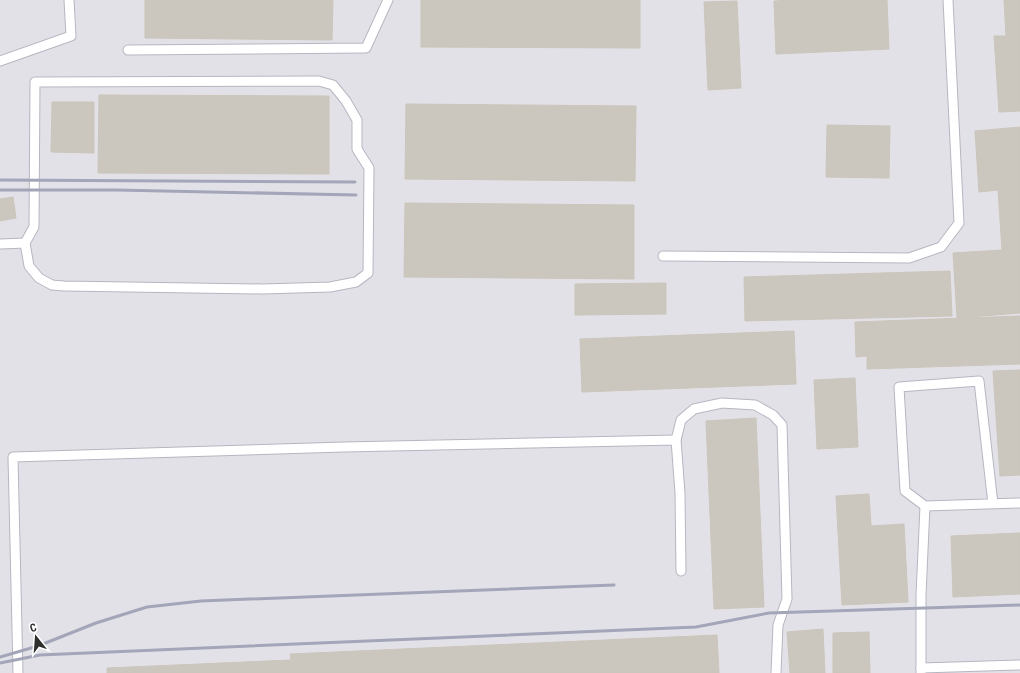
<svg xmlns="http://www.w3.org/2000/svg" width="1020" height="673" font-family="'Roboto Condensed',sans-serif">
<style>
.industrial{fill:#e3e1e8}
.building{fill:#cbc7bf;stroke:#cbc5ba}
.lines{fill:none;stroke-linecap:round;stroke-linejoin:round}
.service-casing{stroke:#b4b7c1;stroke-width:11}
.service{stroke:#fff;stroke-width:9}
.rail{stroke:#a3a6b8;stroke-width:3}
</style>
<rect width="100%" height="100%" fill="#efe9e1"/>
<rect class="industrial" x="0" y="0" width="1020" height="673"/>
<g class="building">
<polygon points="145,0 333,0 332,40 145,38"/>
<polygon points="421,0 640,0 640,48 421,47"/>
<polygon points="791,0 887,0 889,49 776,54 774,1"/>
<polygon points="1004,0 1020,0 1020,111 999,112 994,36 1006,36"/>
<polygon points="737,1 741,88 708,90 704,2"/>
<polygon points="99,95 329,96 329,174 98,173"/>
<polygon points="52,102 94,102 94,153 51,152"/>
<polygon points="406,104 636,106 635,181 405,179"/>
<polygon points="827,125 890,126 889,178 826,177"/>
<polygon points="1020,127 1020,313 957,318 953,253 1002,250 998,190 979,192 975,131"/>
<polygon points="13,197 16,218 0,221 0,199"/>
<polygon points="405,203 634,205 634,279 404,277"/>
<polygon points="950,271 952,316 745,321 744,277"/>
<polygon points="666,283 666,314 575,315 575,284"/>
<polygon points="1020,316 1020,364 867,369 867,356 856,357 855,322"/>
<polygon points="794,331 796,384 582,392 580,339"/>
<polygon points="1020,370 1020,475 1000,476 993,371"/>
<polygon points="855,378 858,447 817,449 814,380"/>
<polygon points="756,418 764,607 714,609 706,421"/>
<polygon points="869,494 871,526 904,524 908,602 842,605 836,496"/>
<polygon points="1020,533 1020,594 953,597 951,536"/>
<polygon points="823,629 825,673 790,673 787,632"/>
<polygon points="869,632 870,673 833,673 833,633"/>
<polygon points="717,635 719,673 107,673 107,668 291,660 290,654"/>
</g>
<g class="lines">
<defs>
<g id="service">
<polyline points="128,50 366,48 388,0"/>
<polyline points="0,61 71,36 69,0"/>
<polygon points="319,81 333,85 346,101 357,120 357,149 369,168 368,273 356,282 330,287 263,289 64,286 52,285 39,278 29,266 25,243 34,227 35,82"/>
<polyline points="0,244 25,243"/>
<polyline points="663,256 909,258 941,247 959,223 948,0"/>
<polyline points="676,440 681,420 694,409 722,403 755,405 773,415 782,425 787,599 778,625 776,673"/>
<polyline points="993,504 979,381 899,387 905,491 925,506 1020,503"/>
<polyline points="921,668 921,595 925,506"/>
<polyline points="18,673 13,457 344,447 676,440 680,493 681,571"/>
<polyline points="921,673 921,668 1020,665"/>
</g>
</defs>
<use href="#service" class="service-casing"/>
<use href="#service" class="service"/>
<g class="rail">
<polyline points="0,180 355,182"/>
<polyline points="0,190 116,190 356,195"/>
<polyline points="0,657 38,646 96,623 147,607 201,601 614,585"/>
<polyline points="0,663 40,655 696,627 769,613 1020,605"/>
</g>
</g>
<g transform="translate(36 637) rotate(343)" stroke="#ffffff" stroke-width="3" paint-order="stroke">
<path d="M0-3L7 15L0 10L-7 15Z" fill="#2e2e2e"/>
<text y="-6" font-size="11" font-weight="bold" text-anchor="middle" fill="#2e2e2e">С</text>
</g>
</svg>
